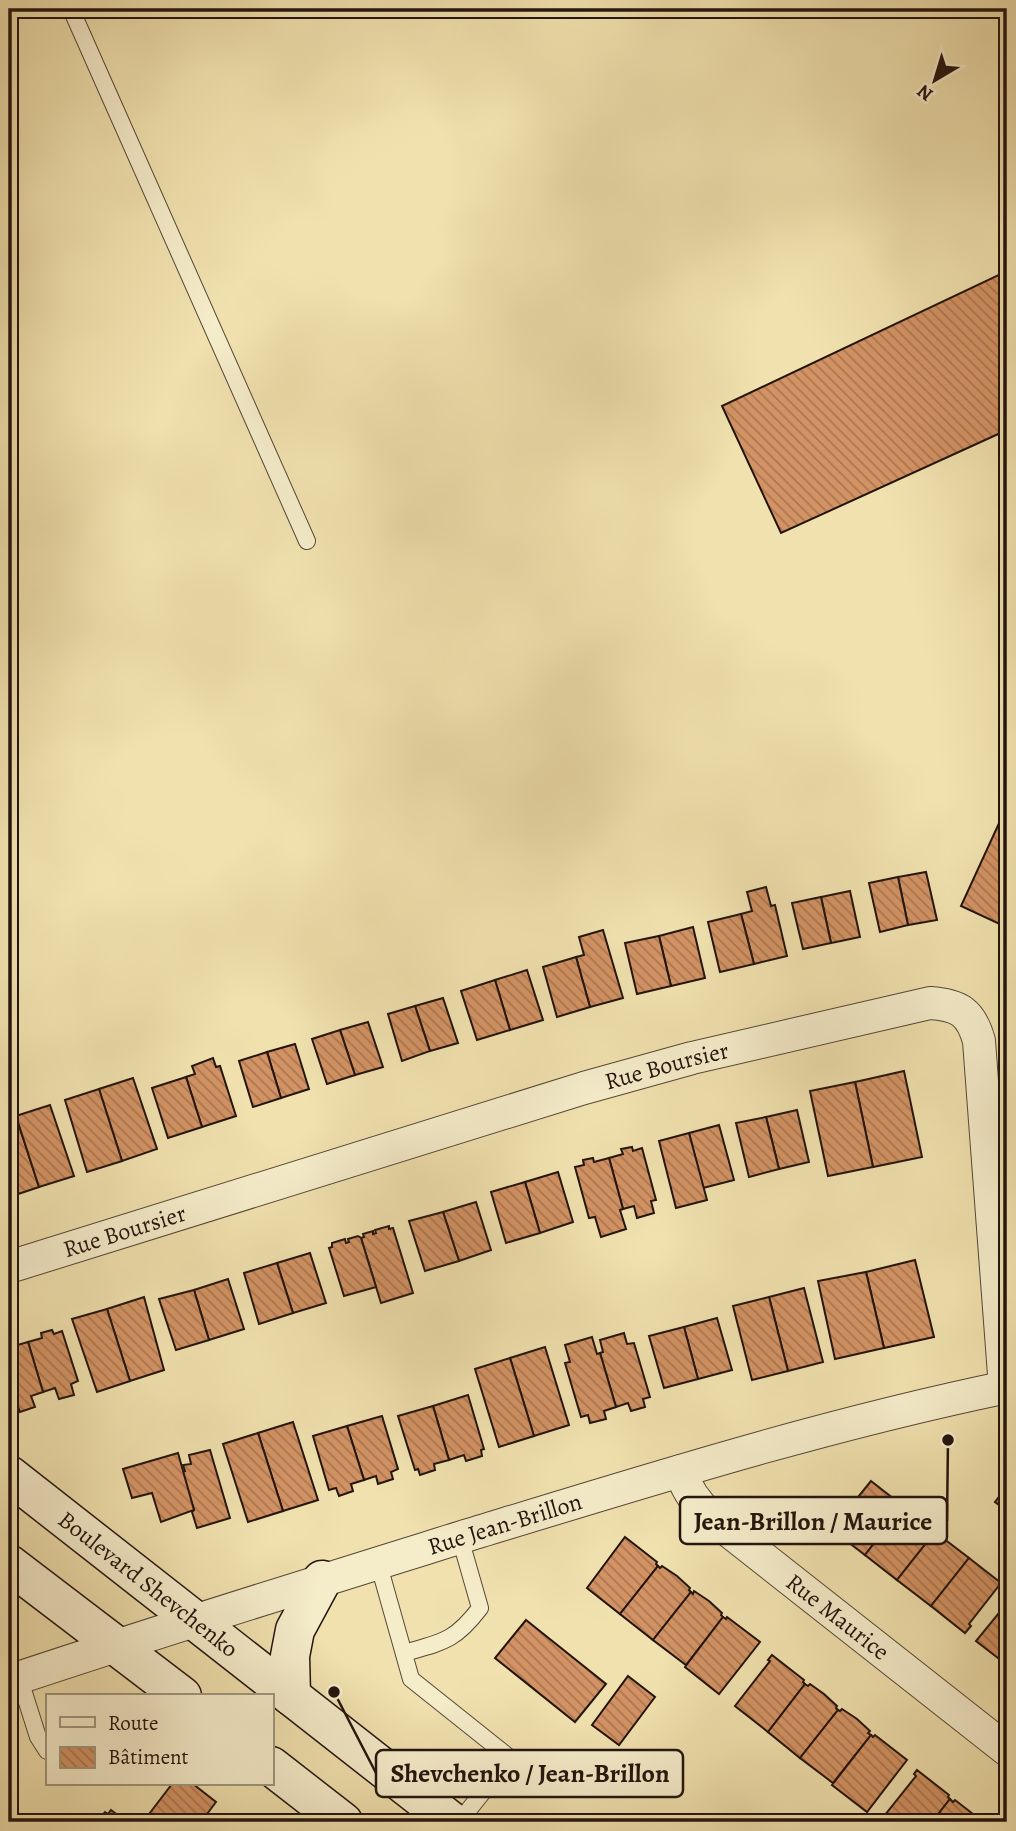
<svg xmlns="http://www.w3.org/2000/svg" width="1016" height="1831" font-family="Alegreya,serif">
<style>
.building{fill:url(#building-back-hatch);stroke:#23140e;stroke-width:2}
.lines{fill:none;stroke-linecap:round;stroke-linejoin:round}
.lane-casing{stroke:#564736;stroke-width:18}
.street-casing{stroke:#564736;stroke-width:34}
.secondary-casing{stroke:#23140e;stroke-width:41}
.lane{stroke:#f5ecca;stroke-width:16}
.street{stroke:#f5ecca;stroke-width:32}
.secondary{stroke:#f5ecca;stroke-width:38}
.labels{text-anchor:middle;stroke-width:7;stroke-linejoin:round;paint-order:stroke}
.street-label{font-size:24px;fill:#23140e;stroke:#f5ecca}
.leader{fill:none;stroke:#23140e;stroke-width:2.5}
.callout-dot{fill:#23140e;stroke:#f5ecca;stroke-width:2.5}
.callout{fill:#f5ecca;stroke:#23140e;stroke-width:2.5}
.callout-label{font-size:26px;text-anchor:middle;font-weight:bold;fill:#23140e}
</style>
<defs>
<pattern id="building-back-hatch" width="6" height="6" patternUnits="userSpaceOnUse" patternTransform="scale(1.75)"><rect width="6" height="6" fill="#d39364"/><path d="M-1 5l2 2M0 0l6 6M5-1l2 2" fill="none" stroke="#ab7751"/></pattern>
</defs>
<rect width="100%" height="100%" fill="#f0e1ae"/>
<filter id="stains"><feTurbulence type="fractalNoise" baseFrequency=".00286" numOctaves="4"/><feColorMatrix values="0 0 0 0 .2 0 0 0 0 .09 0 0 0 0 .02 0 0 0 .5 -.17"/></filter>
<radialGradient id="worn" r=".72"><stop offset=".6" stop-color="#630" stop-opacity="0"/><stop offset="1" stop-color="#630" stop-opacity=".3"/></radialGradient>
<g class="building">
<polygon points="1007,271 1007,430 781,533 722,406"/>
<polygon points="1000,821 1007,824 1006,927 961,906"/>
<polygon points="926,872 937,920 908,925 898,877"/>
<polygon points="898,877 908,925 880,932 869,883"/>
<polygon points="766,887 771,906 775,905 787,956 754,964 741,914 752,911 747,892"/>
<polygon points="850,891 860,937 831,943 821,897"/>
<polygon points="821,897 831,943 803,949 792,903"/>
<polygon points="741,914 754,964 720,972 708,922"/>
<polygon points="693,927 705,978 671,986 659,936"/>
<polygon points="603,930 623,998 590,1007 576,957 584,955 579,937"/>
<polygon points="659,936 671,986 637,994 625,943"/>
<polygon points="576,957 590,1007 557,1017 543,967"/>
<polygon points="527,970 543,1020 510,1030 495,980"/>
<polygon points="495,980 510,1030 477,1040 461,991"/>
<polygon points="443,998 458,1043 430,1051 415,1006"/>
<polygon points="415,1006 430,1051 402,1061 388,1014"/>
<polygon points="368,1022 383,1067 355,1075 340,1030"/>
<polygon points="340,1030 355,1075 327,1084 312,1039"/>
<polygon points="295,1044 309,1089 281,1098 267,1052"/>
<polygon points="267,1052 281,1098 253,1107 239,1061"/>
<polygon points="213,1058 216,1067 220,1066 236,1116 202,1127 186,1077 195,1074 192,1066"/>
<polygon points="904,1071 922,1157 873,1167 855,1082"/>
<polygon points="186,1077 202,1127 168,1138 152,1088"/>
<polygon points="133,1078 157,1149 122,1161 99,1089"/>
<polygon points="855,1082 873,1167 828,1176 810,1091"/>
<polygon points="99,1089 122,1161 87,1172 65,1100"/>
<polygon points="12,1104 39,1187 9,1197 9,1105"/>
<polygon points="50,1105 74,1176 39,1187 16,1116"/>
<polygon points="797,1110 809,1162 779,1169 766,1117"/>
<polygon points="766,1117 779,1169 749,1177 736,1123"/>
<polygon points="719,1125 734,1180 703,1188 689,1133"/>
<polygon points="689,1133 707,1200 676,1208 659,1141"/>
<polygon points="632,1147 633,1151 642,1148 656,1200 651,1201 654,1213 637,1218 634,1206 623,1209 609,1158 623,1154 621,1149"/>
<polygon points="593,1158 594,1162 609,1158 623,1209 620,1210 626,1229 601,1237 595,1217 589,1218 575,1167 584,1165 583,1160"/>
<polygon points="558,1172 573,1222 540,1233 525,1182"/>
<polygon points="525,1182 540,1233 506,1243 491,1192"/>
<polygon points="476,1202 491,1250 459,1261 443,1212"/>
<polygon points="443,1212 459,1261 425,1271 409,1221"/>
<polygon points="389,1226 389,1229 393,1228 413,1293 381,1303 361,1238 364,1237 363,1234 373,1231 373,1234 376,1233 375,1230"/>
<polygon points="358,1236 361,1238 376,1287 344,1296 329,1248 332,1247 332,1243 345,1239 346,1243 349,1242 348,1239"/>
<polygon points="310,1253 326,1303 293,1313 277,1263"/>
<polygon points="915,1260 934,1337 884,1348 866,1272"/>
<polygon points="277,1263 293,1313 259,1324 244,1273"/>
<polygon points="866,1272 884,1348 835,1359 818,1281"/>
<polygon points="228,1279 244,1329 209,1340 194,1290"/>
<polygon points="804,1288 823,1362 788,1371 769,1297"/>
<polygon points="194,1290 209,1340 176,1350 159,1299"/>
<polygon points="144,1297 164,1370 130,1381 107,1309"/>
<polygon points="769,1297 788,1371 752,1380 733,1306"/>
<polygon points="107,1309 130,1381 97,1392 72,1319"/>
<polygon points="717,1318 732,1370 698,1379 684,1327"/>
<polygon points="684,1327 698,1379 664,1388 649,1336"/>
<polygon points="52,1330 54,1334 62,1331 78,1381 71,1384 74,1395 59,1399 55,1388 43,1392 28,1342 42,1338 41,1333"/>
<polygon points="624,1333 627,1344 634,1343 650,1397 643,1399 645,1407 631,1411 628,1403 616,1407 600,1353 603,1352 600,1340"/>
<polygon points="592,1337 597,1354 600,1353 616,1407 604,1411 606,1419 590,1423 588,1415 581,1417 565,1363 570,1362 565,1345"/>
<polygon points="13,1342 14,1346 28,1342 43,1392 31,1396 35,1407 20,1412 16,1401 9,1402 9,1344"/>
<polygon points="545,1347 569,1425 534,1436 510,1358"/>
<polygon points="510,1358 534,1436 499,1447 475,1369"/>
<polygon points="468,1395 484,1449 481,1450 482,1456 466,1461 464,1455 449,1460 433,1406"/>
<polygon points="433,1406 449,1460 434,1464 435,1470 420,1475 418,1469 415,1470 398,1416"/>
<polygon points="382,1416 398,1469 391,1472 393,1479 378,1484 376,1476 364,1480 347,1426"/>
<polygon points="293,1422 318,1500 283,1511 258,1433"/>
<polygon points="347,1426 364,1480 351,1484 353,1491 339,1496 336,1488 329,1490 313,1436"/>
<polygon points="258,1433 283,1511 248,1522 223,1444"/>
<polygon points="210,1450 230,1518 197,1528 192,1512 194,1510 182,1472 185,1471 183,1465 191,1464 189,1455"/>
<polygon points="178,1453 194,1510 161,1522 152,1493 132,1498 123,1469"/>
<polygon points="871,1481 903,1506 865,1555 830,1528 836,1520 838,1522"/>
<polygon points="1007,1486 1007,1511 995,1502"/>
<polygon points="903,1506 935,1532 897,1580 865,1555"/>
<polygon points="935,1532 969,1558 931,1606 897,1580"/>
<polygon points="625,1537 657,1562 656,1564 658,1566 620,1614 587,1588"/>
<polygon points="969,1558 1001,1583 969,1624 971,1626 965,1633 931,1606"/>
<polygon points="658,1566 660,1568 662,1566 677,1576 690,1588 689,1590 691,1592 653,1640 620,1614"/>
<polygon points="694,1591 709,1601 722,1613 721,1615 723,1617 686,1665 653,1640 691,1592 693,1594"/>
<polygon points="1007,1603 1007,1665 976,1641"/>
<polygon points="723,1617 726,1619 727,1617 760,1642 719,1694 685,1667"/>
<polygon points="526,1620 606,1684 575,1722 495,1658"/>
<polygon points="772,1655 804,1680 803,1682 805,1684 768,1732 735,1706 770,1661 768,1660"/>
<polygon points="628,1676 655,1697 619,1745 592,1725"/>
<polygon points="805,1684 808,1686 810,1684 824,1694 837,1706 836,1708 838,1710 800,1758 768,1732"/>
<polygon points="842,1709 857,1719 870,1731 868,1733 871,1735 833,1783 800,1758 838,1710 840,1711"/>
<polygon points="871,1735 873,1737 875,1735 907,1760 867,1812 832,1785"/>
<polygon points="917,1770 949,1795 948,1797 950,1799 932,1822 885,1822 881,1820 916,1776 914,1774"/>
<polygon points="172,1784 193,1784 216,1802 201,1822 143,1822"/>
<polygon points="950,1799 953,1802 955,1800 982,1821 932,1822"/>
<polygon points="111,1810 127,1822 97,1822 105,1812 108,1814"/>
</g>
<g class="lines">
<defs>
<g id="lane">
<polyline points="71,9 307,541"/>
<polyline points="378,1562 411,1679 510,1758 459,1822"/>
<path d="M 404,1653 C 443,1642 455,1641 480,1608 L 460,1538"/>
<polyline points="19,1677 38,1737 47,1751"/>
</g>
<g id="street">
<path id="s1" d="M 9,1267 L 584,1088 L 692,1058 L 930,1003 C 959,1005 971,1012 979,1041 L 1005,1388"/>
<path id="s2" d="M 681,1471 C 686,1490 697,1504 711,1517 L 1007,1750"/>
<path id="s3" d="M 9,1681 C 159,1631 311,1584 462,1537 C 642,1482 823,1425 1007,1387"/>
</g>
<g id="secondary">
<path id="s4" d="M 9,1475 L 452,1822"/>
<polyline points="9,1564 182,1696"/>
<polyline points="291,1696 290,1656 295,1630 322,1580"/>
<polyline points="271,1766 343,1822"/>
</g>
</defs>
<use href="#lane" class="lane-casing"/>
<use href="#street" class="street-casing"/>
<use href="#secondary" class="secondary-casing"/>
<use href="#lane" class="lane"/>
<use href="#street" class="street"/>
<use href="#secondary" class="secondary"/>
</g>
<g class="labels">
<g class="street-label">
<text dy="8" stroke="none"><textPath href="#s1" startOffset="688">Rue Boursier</textPath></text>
<text dy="8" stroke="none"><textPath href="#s1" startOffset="121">Rue Boursier</textPath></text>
<text dy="8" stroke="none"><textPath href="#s3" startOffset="520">Rue Jean-Brillon</textPath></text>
<text dy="8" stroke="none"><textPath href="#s4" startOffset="177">Boulevard Shevchenko</textPath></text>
<text dy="8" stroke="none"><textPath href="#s2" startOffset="217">Rue Maurice</textPath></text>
</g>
</g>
<path class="leader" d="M948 1440L947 1521M334 1692L376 1773"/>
<g class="callout-dot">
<circle cx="948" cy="1440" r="7"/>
<circle cx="334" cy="1692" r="7"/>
</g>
<g class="callout">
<rect x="680" y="1497" width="267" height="47" rx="7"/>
<rect x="376" y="1750" width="307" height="47" rx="7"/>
</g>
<g class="callout-label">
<text x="813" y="1530">Jean-Brillon / Maurice</text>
<text x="530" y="1782">Shevchenko / Jean-Brillon</text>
</g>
<rect width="1016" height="1831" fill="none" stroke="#f0e1ae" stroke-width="35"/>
<rect x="10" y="10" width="995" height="1810" fill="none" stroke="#23140e" stroke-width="3.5"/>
<rect x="18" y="18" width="981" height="1796" fill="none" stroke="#23140e" stroke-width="2"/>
<rect x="46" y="1694" width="228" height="91" fill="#f5ecca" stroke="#a1967f" stroke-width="2"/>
<rect x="60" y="1717" width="35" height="10" fill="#f5ecca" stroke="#a1967f" stroke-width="2"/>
<text x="108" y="1730" font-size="21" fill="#23140e">Route</text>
<rect x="60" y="1747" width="35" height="21" fill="url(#building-back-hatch)" stroke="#a1967f" stroke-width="2"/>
<text x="108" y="1764" font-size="21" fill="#23140e">Bâtiment</text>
<g transform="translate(935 80) rotate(218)" stroke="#f5ecca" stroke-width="5" paint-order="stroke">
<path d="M0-5L12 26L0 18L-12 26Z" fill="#23140e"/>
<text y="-10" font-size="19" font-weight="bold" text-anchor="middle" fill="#23140e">N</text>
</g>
<rect width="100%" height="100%" filter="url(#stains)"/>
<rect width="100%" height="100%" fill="url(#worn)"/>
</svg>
